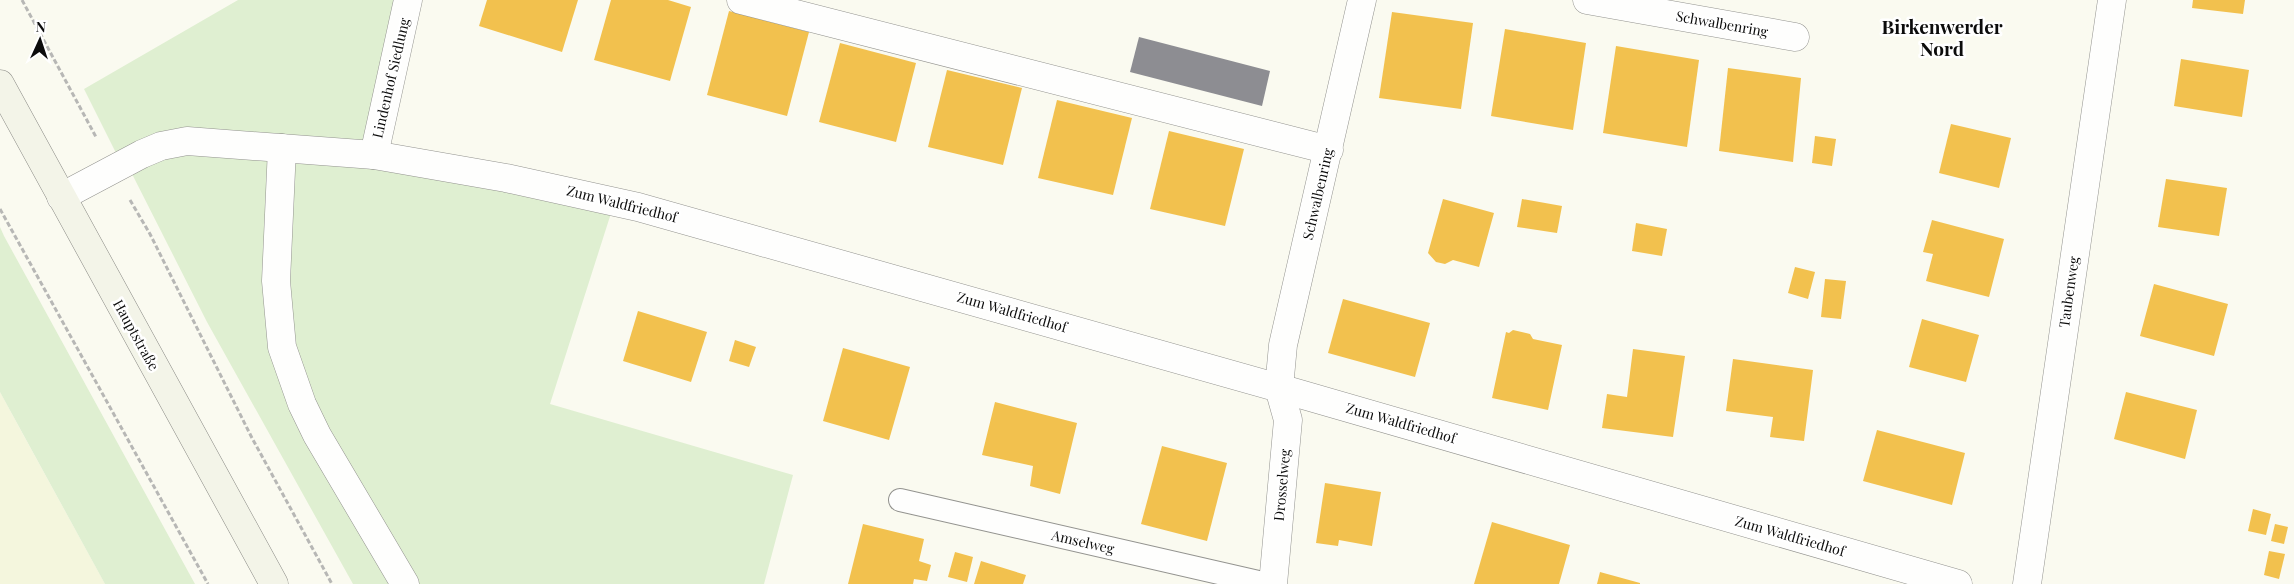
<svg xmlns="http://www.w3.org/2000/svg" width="2294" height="584" font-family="'Playfair Display',serif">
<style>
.farmland{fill:#f4f6dd}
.green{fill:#dfefd1}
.homes{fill:#f2c14e}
.industry{fill:#8d8d92}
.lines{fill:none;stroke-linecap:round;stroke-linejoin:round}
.service-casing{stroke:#93938f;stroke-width:24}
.minor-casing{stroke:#93938f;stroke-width:29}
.secondary-casing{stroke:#8a8a85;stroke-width:29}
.path{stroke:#b7b7b5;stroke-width:3;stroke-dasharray:5 2.5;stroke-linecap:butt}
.service{stroke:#fefefd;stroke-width:22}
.minor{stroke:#fefefd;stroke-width:28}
.secondary{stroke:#f3f4e8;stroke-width:28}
.labels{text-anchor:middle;stroke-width:5;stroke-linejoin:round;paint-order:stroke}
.street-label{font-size:14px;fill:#0c0c0c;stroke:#fff}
.district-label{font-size:19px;font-weight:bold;fill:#0c0c0c;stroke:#fff}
</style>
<rect width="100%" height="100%" fill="#fafaf0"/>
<polygon class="farmland" points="0,392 20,429 105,584 0,584"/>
<g class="green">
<polygon points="238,0 404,0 371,152 283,144 120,161 84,89"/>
<polygon points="162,152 276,154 272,322 398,584 353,584 207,322 129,168"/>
<polygon points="286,155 613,207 550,404 793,475 764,584 411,584 322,433 288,344"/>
<polygon points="0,227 4,236 195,584 105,584 0,392"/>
</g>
<g class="homes">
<polygon points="487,0 578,0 562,52 479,26"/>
<polygon points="611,0 668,0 691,7 670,81 594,60"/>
<polygon points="2193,0 2245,0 2243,14 2192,8"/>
<polygon points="729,11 809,32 787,116 707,95"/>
<polygon points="1392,12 1473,23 1461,109 1379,98"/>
<polygon points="1505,29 1586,43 1573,130 1491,116"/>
<polygon points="840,43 916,63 896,142 819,122"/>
<polygon points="1616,46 1699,60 1687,147 1603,133"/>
<polygon points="2181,59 2249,70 2242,117 2174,106"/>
<polygon points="1728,68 1801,78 1793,162 1719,151"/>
<polygon points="947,70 1022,88 1003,165 928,147"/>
<polygon points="1057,100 1132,118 1113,195 1038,178"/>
<polygon points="1951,124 2011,138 1999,188 1939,173"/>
<polygon points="1169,131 1244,149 1225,226 1150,209"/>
<polygon points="1815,136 1836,139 1832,166 1812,163"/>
<polygon points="2166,179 2227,188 2219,236 2158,227"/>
<polygon points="1443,199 1494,213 1479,267 1453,260 1445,264 1436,262 1428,253"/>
<polygon points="1522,199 1562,206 1557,233 1517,227"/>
<polygon points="1932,220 2004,239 1989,297 1926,281 1933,254 1923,252"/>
<polygon points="1636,223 1667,229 1662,256 1632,251"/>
<polygon points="1795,267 1815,272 1808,299 1788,293"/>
<polygon points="1825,279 1846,281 1841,319 1821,317"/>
<polygon points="2154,284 2228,304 2214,356 2140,336"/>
<polygon points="1343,299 1430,323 1415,377 1328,353"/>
<polygon points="638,311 707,332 691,382 623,361"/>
<polygon points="1922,319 1979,335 1966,382 1909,367"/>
<polygon points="1513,330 1530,334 1533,339 1562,345 1548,410 1492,398 1506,332 1509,333"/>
<polygon points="735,340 756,347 749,367 729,361"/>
<polygon points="843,348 910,367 889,440 823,421"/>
<polygon points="1633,349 1685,356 1673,437 1602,428 1607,394 1627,397"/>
<polygon points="1733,359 1813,370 1804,441 1770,437 1773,417 1726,411"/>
<polygon points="2126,392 2197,410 2185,459 2114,439"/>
<polygon points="995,402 1077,423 1060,494 1030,486 1033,466 982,455"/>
<polygon points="1877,430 1965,453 1952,505 1863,481"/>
<polygon points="1162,446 1227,463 1207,541 1141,524"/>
<polygon points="1325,483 1381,492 1372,546 1339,540 1338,546 1316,543"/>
<polygon points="2253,509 2271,514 2266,535 2248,531"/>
<polygon points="1492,522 1570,545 1559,584 1474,584"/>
<polygon points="863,524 924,539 919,561 931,565 927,581 914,579 913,584 848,584"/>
<polygon points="2275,524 2288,527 2284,544 2271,541"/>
<polygon points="2269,551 2285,554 2279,579 2264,575"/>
<polygon points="955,552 973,557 967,582 948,577"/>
<polygon points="981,561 1026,575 1023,584 974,584"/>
<polygon points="1600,572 1640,583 1640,584 1597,584"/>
</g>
<polygon class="industry" points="1139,37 1270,71 1262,106 1130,72"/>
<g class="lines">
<defs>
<polyline id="service" points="900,500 1267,584"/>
<g id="minor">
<polyline points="741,0 1329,150"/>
<polyline points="1587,0 1795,37"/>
<polyline points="282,148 276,281 282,347 302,404 317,435 405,584"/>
<polyline points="374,155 408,0"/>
<polyline points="61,197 142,154 161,146 187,141 374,155 506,178 638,207 1279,388 1958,584"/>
<polyline points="1273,584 1288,420 1279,388 1283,345 1362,0"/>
<polyline points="2027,584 2112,0"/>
</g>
<polyline id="secondary" points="0,84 274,584"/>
</defs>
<use href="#service" class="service-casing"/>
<use href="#minor" class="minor-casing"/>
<use href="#secondary" class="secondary-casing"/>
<g class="path">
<polyline points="22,0 96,137"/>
<polyline points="130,200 150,234 252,438 332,584"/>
<polyline points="0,209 208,584"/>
</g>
<use href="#service" class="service"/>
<use href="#minor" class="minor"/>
<use href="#secondary" class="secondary"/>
</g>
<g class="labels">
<g class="street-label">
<text transform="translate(1722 24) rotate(10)" y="5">Schwalbenring</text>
<text transform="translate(391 78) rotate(-77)" y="5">Lindenhof Siedlung</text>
<text transform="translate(1318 194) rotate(-77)" y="5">Schwalbenring</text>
<text transform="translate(622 204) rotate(14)" y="5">Zum Waldfriedhof</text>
<text transform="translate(2069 292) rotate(-82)" y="5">Taubenweg</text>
<text transform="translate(1012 312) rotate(16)" y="5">Zum Waldfriedhof</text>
<text transform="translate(136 335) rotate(61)" y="5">Hauptstraße</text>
<text transform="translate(1401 423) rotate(16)" y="5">Zum Waldfriedhof</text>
<text transform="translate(1282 485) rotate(-85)" y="5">Drosselweg</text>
<text transform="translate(1790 536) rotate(16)" y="5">Zum Waldfriedhof</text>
<text transform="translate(1083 542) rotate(13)" y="5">Amselweg</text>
</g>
<g class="district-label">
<text x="1942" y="34">Birkenwerder<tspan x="1942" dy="22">Nord</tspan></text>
</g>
</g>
<g transform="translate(40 40) rotate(3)" stroke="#ffffff" stroke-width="4" paint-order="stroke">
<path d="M0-4L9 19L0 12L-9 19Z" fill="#0c0c0c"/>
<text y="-8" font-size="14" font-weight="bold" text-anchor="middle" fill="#0c0c0c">N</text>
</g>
</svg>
